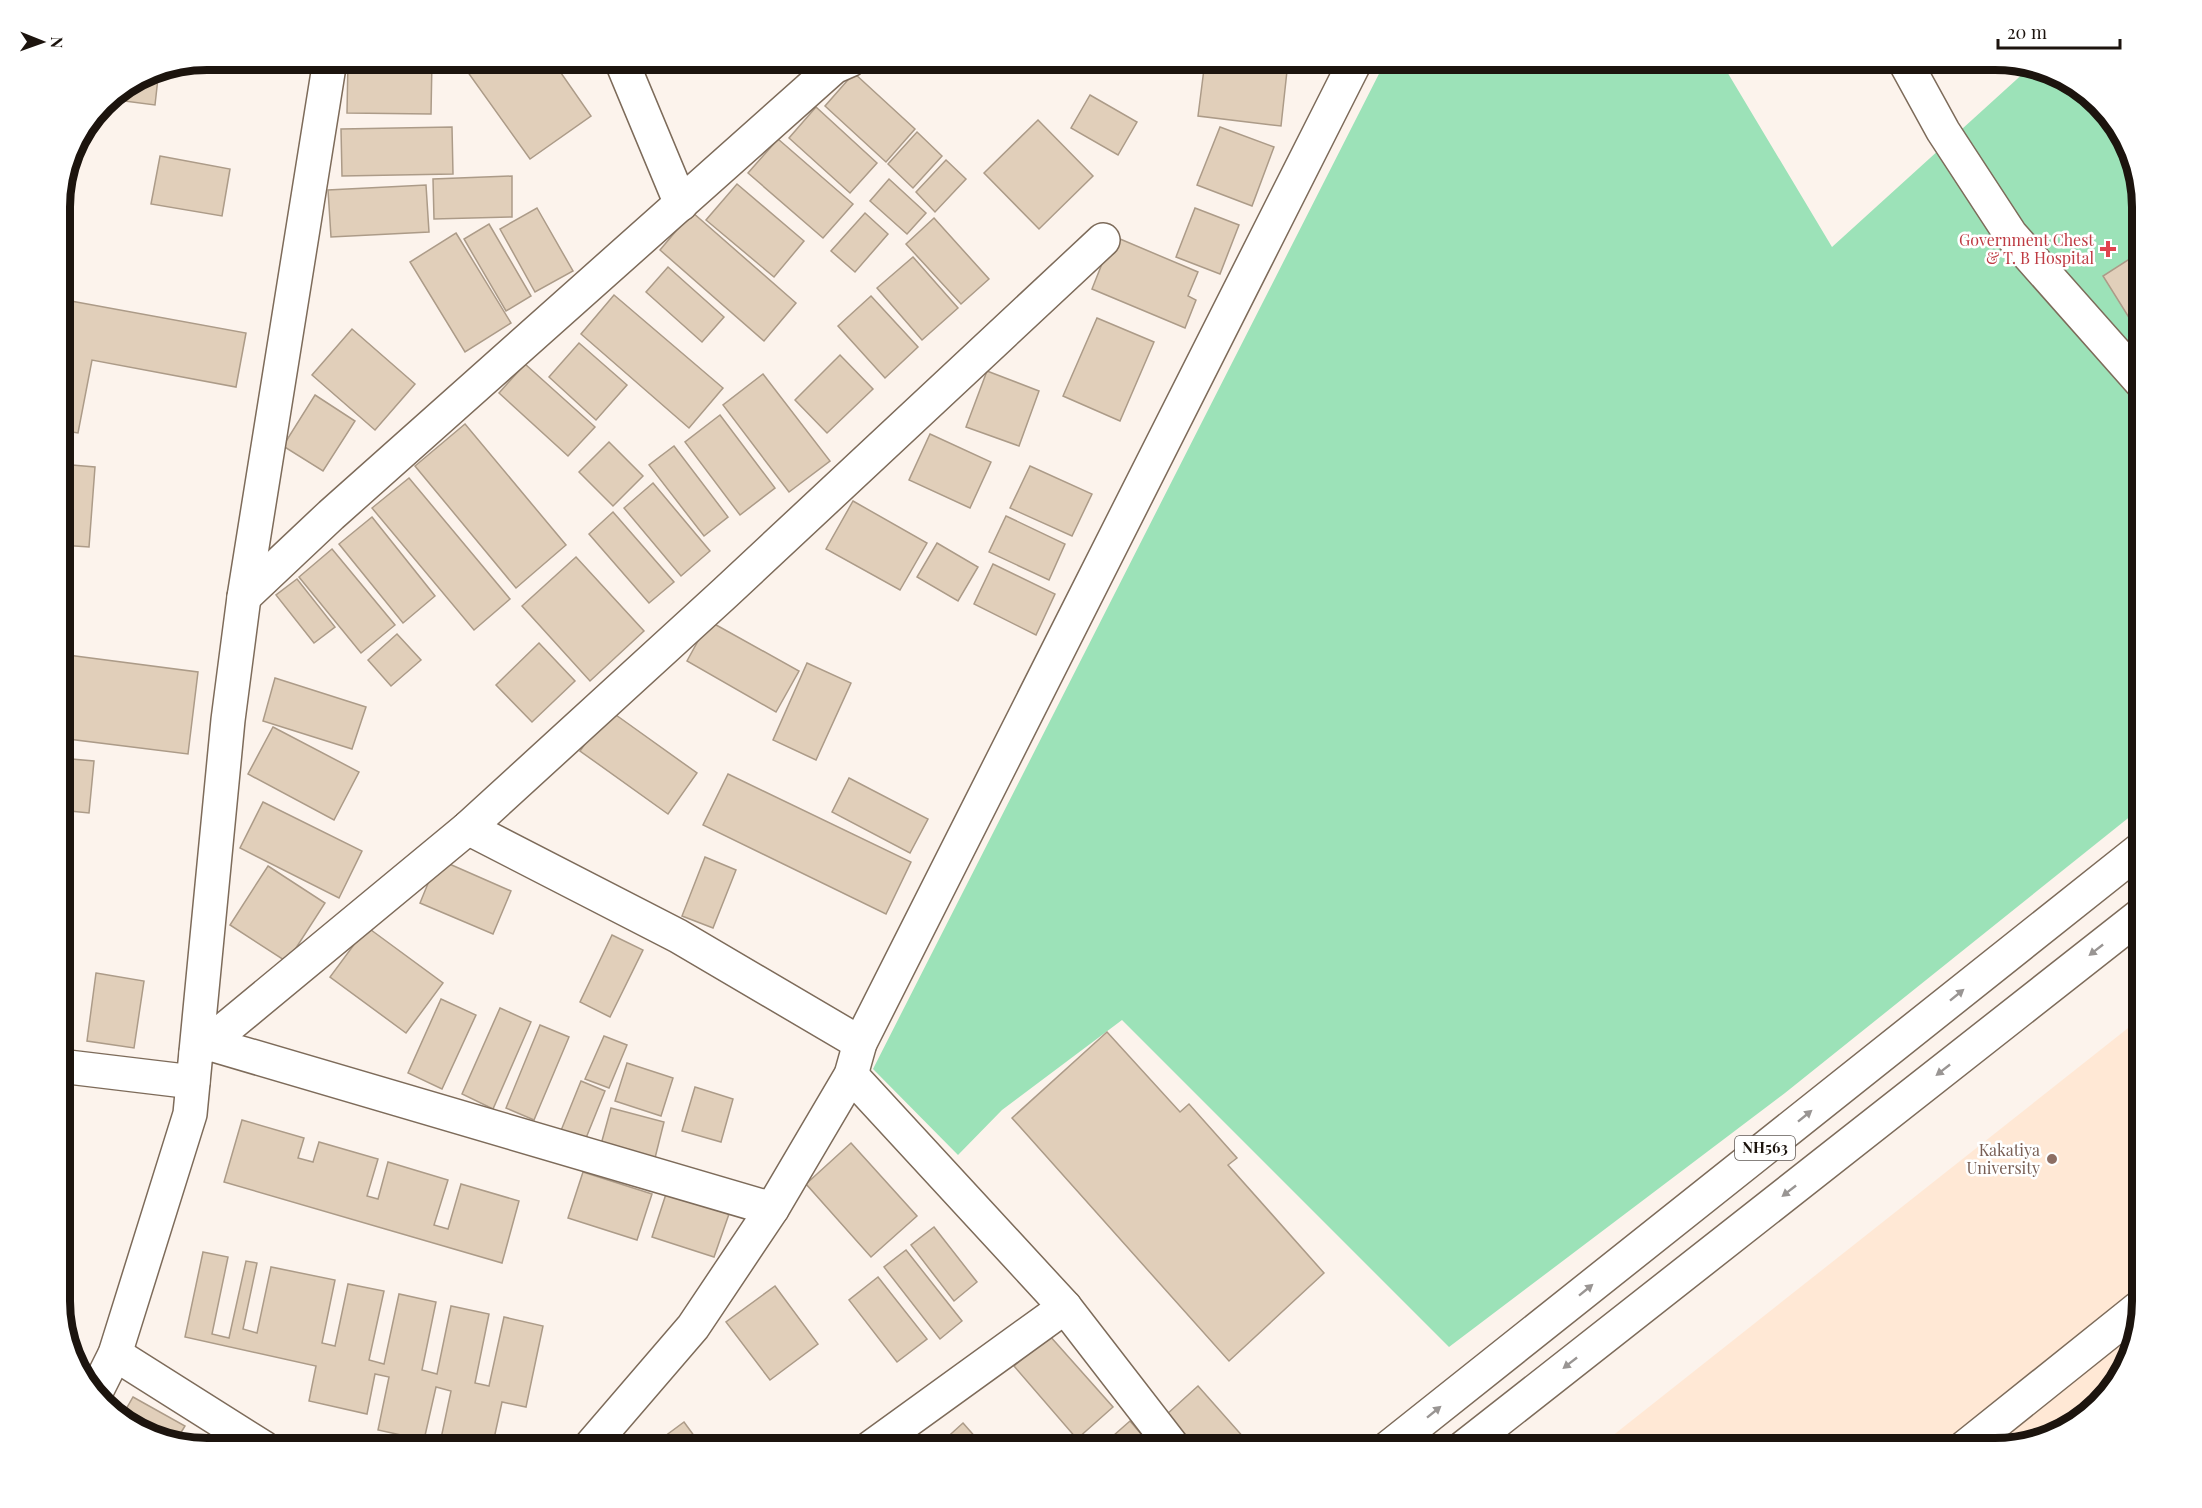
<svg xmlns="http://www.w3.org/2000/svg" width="2202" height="1508" font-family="'Playfair Display',serif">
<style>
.built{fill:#ffe8d5}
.green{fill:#9ce2b8}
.building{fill:#e1cfba;stroke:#ac9b88;stroke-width:1.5}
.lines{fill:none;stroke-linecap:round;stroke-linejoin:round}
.minor-casing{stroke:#7d6b5a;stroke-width:36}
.highway-casing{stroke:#7d6b5a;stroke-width:36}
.minor{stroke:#fff;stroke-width:33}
.highway{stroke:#fff;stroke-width:33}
.oneway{fill:#999593}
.health-dot{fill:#e0444e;stroke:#fff;stroke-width:2}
.education-dot{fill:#8d6e63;stroke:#fff;stroke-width:2}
.labels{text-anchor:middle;stroke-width:5;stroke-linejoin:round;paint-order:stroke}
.shield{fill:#fff;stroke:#605a56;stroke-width:1.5}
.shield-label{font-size:15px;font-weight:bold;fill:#1c140e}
.health-label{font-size:16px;fill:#be3a42;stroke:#fff;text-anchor:end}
.education-label{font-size:16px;fill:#785e54;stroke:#fff;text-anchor:end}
.rim{fill:none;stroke:#1c140e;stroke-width:8}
</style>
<rect width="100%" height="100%" fill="#fcf3ec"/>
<polygon class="built" points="2142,1017 2142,1301 2117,1383 2060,1433 1995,1448 1597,1448"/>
<polygon class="green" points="1386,60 1720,60 1832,247 2027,70 2077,85 2127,142 2142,207 2142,807 1785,1093 1449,1347 1122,1020 1002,1110 958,1155 873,1069"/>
<g class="building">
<polygon points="348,60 432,60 431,114 347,113"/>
<polygon points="483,60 552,60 591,116 530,159 467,71"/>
<polygon points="1205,61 1287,71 1281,126 1198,116"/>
<polygon points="159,69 155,105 109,99 151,71"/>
<polygon points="854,73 915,129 886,162 825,106"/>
<polygon points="1090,95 1137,122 1118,155 1071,128"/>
<polygon points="816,107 877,163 850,193 789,138"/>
<polygon points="1038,120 1093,176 1039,229 984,173"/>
<polygon points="452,127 453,174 342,176 341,129"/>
<polygon points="1220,127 1274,147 1252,206 1197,185"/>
<polygon points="917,132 942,156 913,188 888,164"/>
<polygon points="778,139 853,204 823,238 748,173"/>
<polygon points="160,156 230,169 222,216 151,204"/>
<polygon points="946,160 966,179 935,212 916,192"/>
<polygon points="512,176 512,217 434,219 433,179"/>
<polygon points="889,179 926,213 907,234 870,201"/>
<polygon points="737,184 804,241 774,277 706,220"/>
<polygon points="426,185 429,232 331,237 328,190"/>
<polygon points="537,208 573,271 535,292 500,229"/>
<polygon points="1195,208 1239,225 1220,274 1176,257"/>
<polygon points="692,212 796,303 764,341 660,250"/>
<polygon points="865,213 888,234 855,272 831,251"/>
<polygon points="934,218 989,279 961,304 906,244"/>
<polygon points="489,224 531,296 506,311 464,239"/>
<polygon points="456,233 511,323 465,352 410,262"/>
<polygon points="1113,236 1198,272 1188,296 1196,300 1185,328 1092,289"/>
<polygon points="2142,251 2142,330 2138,332 2103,276"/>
<polygon points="913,257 958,308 922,340 877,288"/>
<polygon points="668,267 724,317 702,342 646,292"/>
<polygon points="614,295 723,388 689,428 581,334"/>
<polygon points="871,296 918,347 885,378 838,326"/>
<polygon points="60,299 246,333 236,387 92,360 78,433 60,430"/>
<polygon points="1097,318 1154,342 1120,421 1063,396"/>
<polygon points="352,329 415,384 375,430 312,375"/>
<polygon points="579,343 627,385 596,420 549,377"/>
<polygon points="840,355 873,389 827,433 795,400"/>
<polygon points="525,364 595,427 568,456 499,393"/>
<polygon points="987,371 1039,391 1019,446 966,427"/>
<polygon points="763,374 830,461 789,492 723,405"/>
<polygon points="315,395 355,421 323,471 283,446"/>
<polygon points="720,415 775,488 740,515 685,442"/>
<polygon points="465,424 566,545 516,588 415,466"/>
<polygon points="930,434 991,462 970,508 909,480"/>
<polygon points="609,442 643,476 613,506 579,472"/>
<polygon points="674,446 728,517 704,536 649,465"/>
<polygon points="60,464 95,467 89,547 60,545"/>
<polygon points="1030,466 1092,494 1072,536 1010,508"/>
<polygon points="409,478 510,599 474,630 372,508"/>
<polygon points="653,483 710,551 681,576 624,508"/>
<polygon points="853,501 927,543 900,590 826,549"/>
<polygon points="613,512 674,582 649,603 589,534"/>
<polygon points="1006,516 1065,544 1049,580 989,552"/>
<polygon points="372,517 435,596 403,623 339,544"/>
<polygon points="937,543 978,567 958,601 917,577"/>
<polygon points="332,549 395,625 361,653 299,577"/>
<polygon points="576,557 644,631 590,681 522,606"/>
<polygon points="993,564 1055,594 1036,635 974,604"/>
<polygon points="297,579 335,627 314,643 276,595"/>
<polygon points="709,621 799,671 776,712 687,661"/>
<polygon points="397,634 421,660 391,686 368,660"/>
<polygon points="539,643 575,681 532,722 496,685"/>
<polygon points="60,654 198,672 188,754 60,738"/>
<polygon points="807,663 851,683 816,760 773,740"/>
<polygon points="275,678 366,707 352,749 263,721"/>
<polygon points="609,710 697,773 668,814 580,751"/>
<polygon points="273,727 359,772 334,820 248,774"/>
<polygon points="60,758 94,761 89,813 60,810"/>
<polygon points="728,774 911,862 886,914 703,825"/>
<polygon points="849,778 928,819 910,853 832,812"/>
<polygon points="263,802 362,851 339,898 240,848"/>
<polygon points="705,857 736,870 713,928 682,916"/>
<polygon points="438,859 511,891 493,934 420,903"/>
<polygon points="268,866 325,903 287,962 230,925"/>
<polygon points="367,927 443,983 406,1033 330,977"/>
<polygon points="612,935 643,950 610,1017 580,1002"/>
<polygon points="96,973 144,981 134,1048 87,1041"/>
<polygon points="60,980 68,981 60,1042"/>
<polygon points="441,999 476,1015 442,1089 408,1073"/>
<polygon points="500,1008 531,1022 493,1109 462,1094"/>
<polygon points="540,1025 569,1037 534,1120 506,1108"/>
<polygon points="1107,1032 1180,1112 1189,1104 1237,1158 1228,1165 1324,1273 1229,1361 1012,1118"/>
<polygon points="604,1036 627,1045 609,1088 585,1079"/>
<polygon points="627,1063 673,1078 661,1116 615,1101"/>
<polygon points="581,1081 605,1091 584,1143 560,1133"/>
<polygon points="695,1087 733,1099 721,1142 682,1131"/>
<polygon points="611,1108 664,1122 654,1162 600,1148"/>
<polygon points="242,1120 304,1138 298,1158 313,1162 319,1142 378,1159 367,1196 378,1199 388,1162 448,1180 434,1225 448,1229 461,1184 519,1201 502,1263 224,1182"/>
<polygon points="851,1143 917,1216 871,1257 806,1184"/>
<polygon points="583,1172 652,1194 637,1240 568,1218"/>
<polygon points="666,1194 729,1214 714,1257 652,1237"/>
<polygon points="934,1227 977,1282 954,1301 911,1245"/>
<polygon points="906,1250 962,1321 940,1339 884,1267"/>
<polygon points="203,1252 228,1257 212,1334 229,1338 246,1261 257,1263 243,1329 257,1333 271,1267 335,1280 322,1343 335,1346 348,1284 384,1291 369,1360 384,1364 399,1294 436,1302 422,1370 437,1374 451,1306 489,1314 475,1383 489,1386 504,1317 543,1326 526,1407 502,1402 492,1448 439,1448 451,1391 436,1387 424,1440 378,1430 389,1377 375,1374 367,1414 309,1401 316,1366 185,1337"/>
<polygon points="878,1277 927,1339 897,1362 849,1300"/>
<polygon points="775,1286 818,1344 770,1380 726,1322"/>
<polygon points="1049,1335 1113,1407 1077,1439 1014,1366"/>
<polygon points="1198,1386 1253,1448 1196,1448 1166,1415"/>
<polygon points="133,1397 185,1426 177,1439 125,1423 121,1418"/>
<polygon points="1130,1421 1153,1448 1110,1448 1105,1443"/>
<polygon points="684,1422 703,1448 649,1448"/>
<polygon points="963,1423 985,1448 947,1448 942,1442"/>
</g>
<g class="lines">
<defs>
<g id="minor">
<polyline points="621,60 681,204"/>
<polyline points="1904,60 1943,131 2011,235 2142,383"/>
<polyline points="244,597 331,515 834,67 850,60"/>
<polyline points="468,828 678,936 860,1043"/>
<polyline points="207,1043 772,1209"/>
<polyline points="196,1053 468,828 725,593 1103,240"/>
<polyline points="60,1066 193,1082"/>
<polyline points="851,1075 1065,1307 1174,1448"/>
<polyline points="115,1354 264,1448"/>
<polyline points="96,1392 115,1354 190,1114 228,720 244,597 330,60"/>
<polyline points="589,1448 693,1327 772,1209 851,1075 860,1043 1356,60"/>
<polyline points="870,1448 1065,1307"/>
<polyline points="1964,1448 2140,1307"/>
</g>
<g id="highway">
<polyline points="1388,1448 2142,848"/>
<polyline points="1463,1448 2142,914"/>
</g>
</defs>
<use href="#minor" class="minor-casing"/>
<use href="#highway" class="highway-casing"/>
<use href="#minor" class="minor"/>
<use href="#highway" class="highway"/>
</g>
<defs><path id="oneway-solid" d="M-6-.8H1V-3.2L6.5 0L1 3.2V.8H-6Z" transform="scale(1.5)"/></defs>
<g class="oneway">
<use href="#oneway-solid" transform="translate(2096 950) rotate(142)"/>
<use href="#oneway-solid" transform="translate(1957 995) rotate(-39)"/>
<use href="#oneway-solid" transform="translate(1943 1070) rotate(142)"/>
<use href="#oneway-solid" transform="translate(1805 1116) rotate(-39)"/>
<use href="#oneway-solid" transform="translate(1789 1191) rotate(142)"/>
<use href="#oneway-solid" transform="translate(1586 1290) rotate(-39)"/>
<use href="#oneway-solid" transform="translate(1570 1363) rotate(142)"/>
<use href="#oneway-solid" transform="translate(1434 1412) rotate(-39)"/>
</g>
<path class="health-dot" d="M2105 240h6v6h6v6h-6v6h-6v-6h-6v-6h6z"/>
<circle class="education-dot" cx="2052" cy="1159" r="6"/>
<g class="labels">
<rect class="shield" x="1735" y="1136" width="60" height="24" rx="4.5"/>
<g class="shield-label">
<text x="1765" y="1153">NH563</text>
</g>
<g class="health-label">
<text x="2094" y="246">Government Chest<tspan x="2094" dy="18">&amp; T. B Hospital</tspan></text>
</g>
<g class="education-label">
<text x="2040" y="1156">Kakatiya<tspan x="2040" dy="18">University</tspan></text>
</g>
</g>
<path d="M0 0H2202V1508H0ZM207 70H1995A137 137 0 0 1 2132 207V1301A137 137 0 0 1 1995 1438H207A137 137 0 0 1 70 1301V207A137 137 0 0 1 207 70Z" fill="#fff" fill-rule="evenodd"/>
<path class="rim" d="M207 70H1995A137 137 0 0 1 2132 207V1301A137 137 0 0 1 1995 1438H207A137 137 0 0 1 70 1301V207A137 137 0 0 1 207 70Z"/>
<g transform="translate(42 42) rotate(91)" stroke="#ffffff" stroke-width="4.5" paint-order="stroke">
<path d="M0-4.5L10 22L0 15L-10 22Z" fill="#1c140e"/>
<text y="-9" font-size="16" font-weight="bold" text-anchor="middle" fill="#1c140e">N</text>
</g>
<path d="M1998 39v9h122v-9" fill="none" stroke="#1c140e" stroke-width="3"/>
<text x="2007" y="39" font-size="18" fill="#1c140e" stroke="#ffffff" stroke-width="4.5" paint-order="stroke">20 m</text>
</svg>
